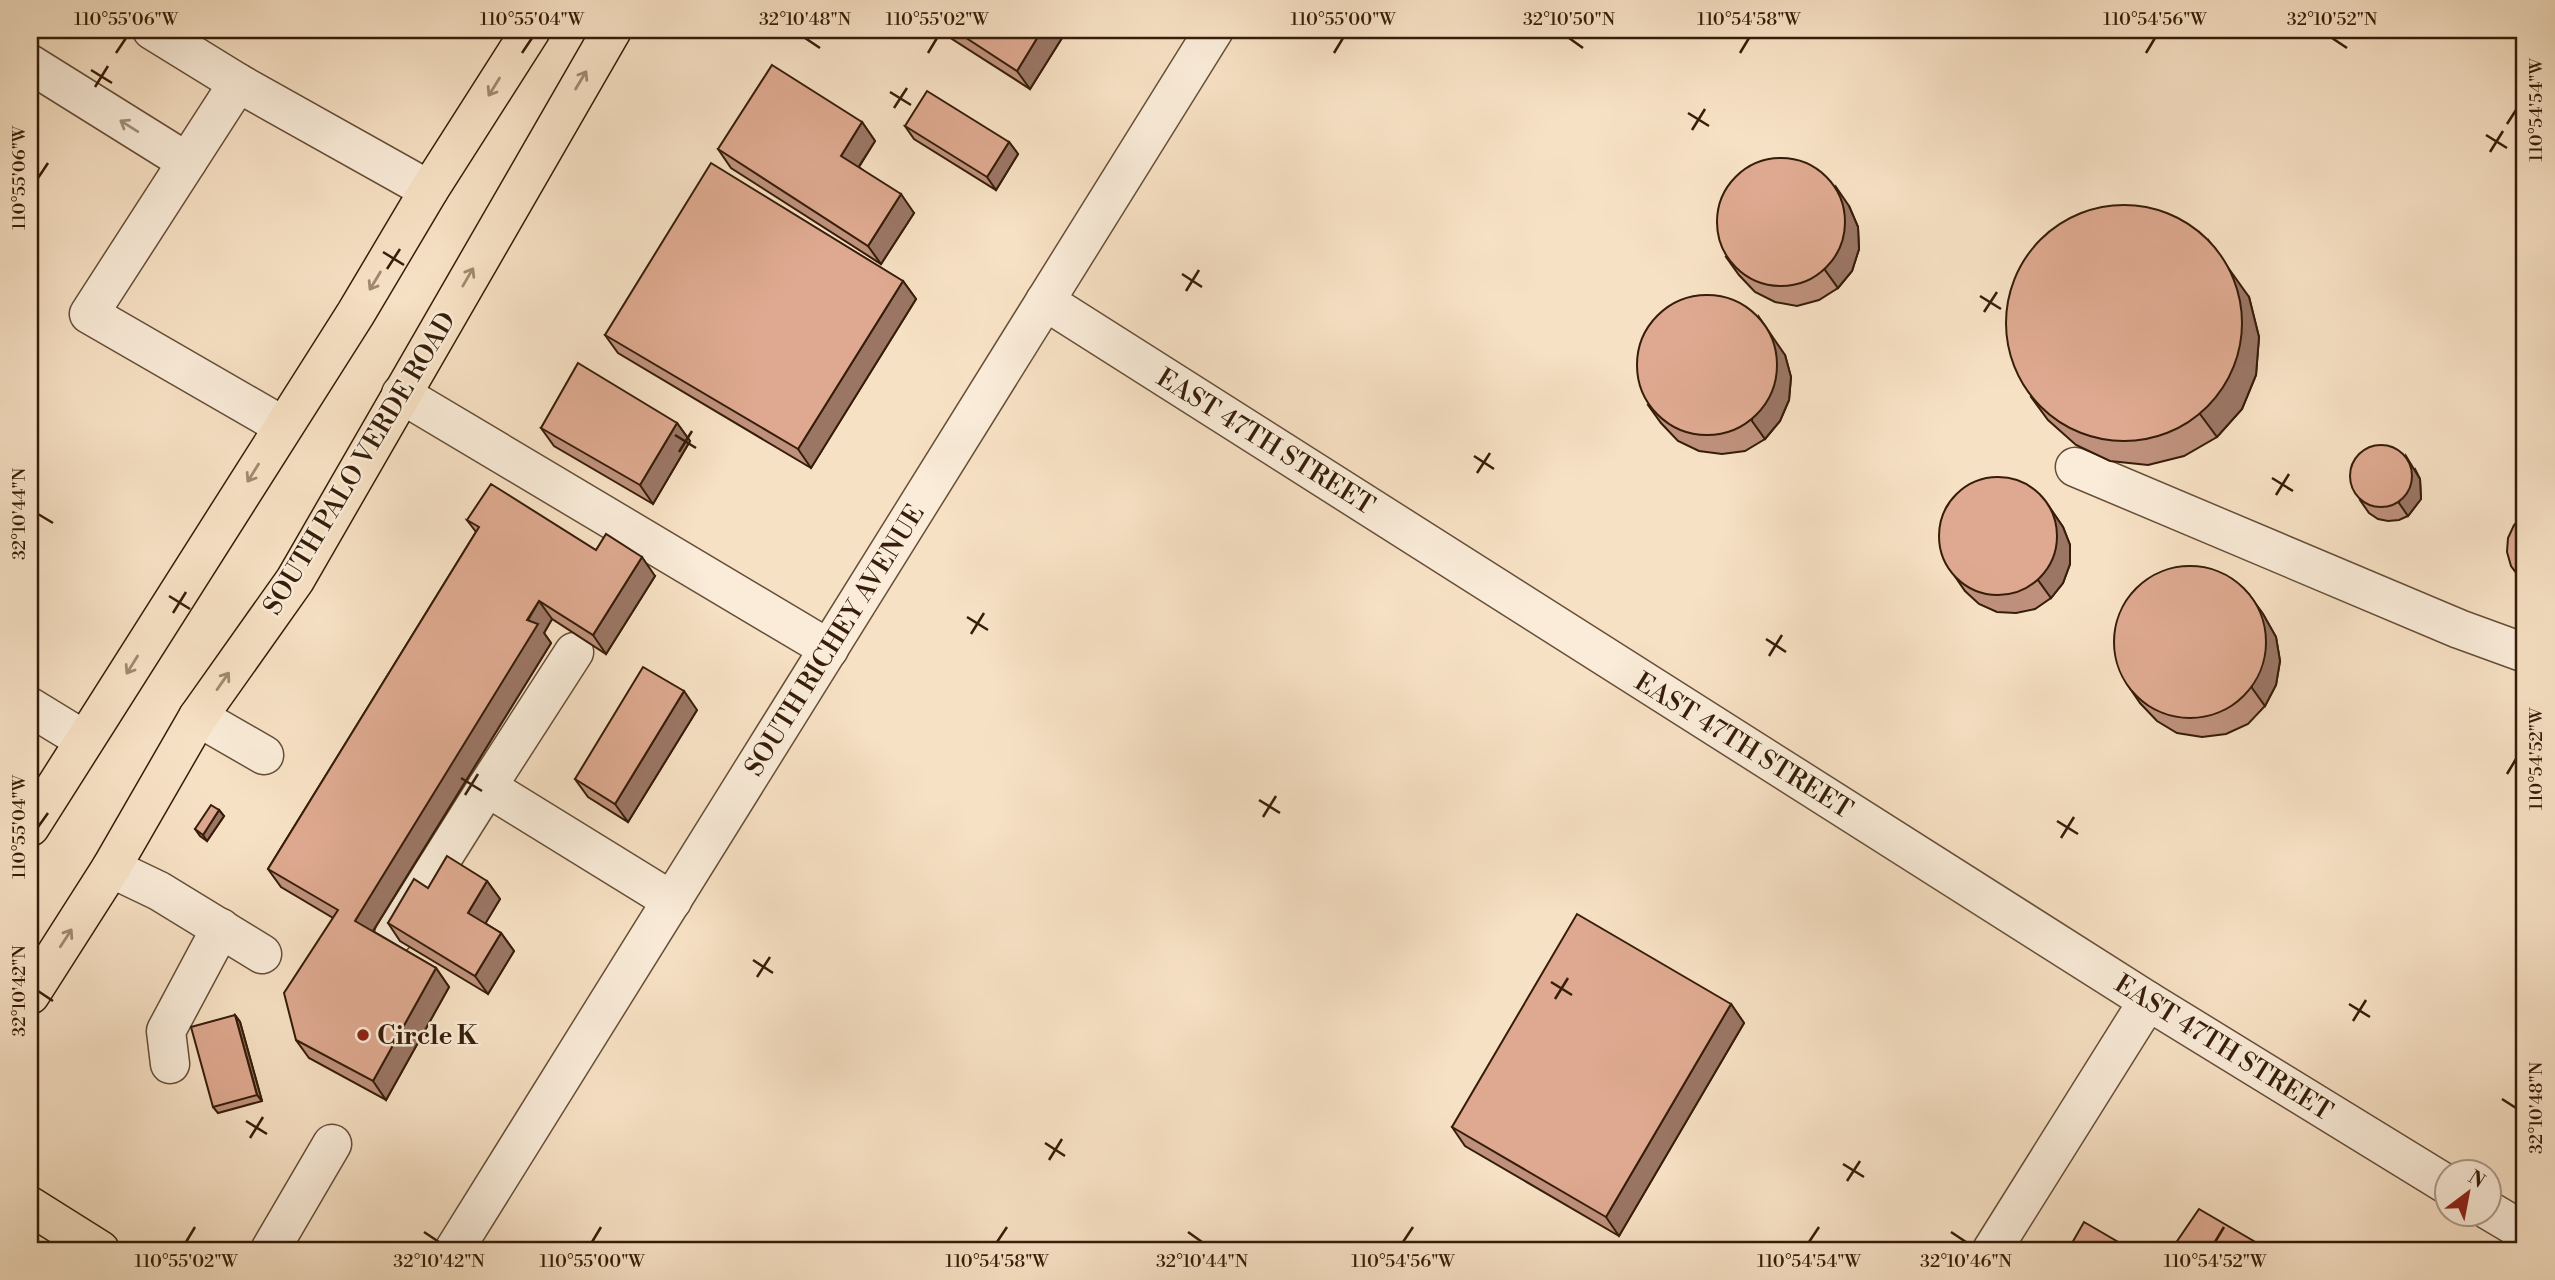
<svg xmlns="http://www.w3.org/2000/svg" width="2555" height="1280" font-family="'Libre Bodoni',serif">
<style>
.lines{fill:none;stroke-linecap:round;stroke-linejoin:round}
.minor-casing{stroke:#664e38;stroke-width:41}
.major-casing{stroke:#361d09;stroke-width:41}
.minor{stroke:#faecd9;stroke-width:38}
.major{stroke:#f7e1c4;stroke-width:38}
.wall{fill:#bf917c;stroke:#361d09;stroke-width:2}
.shaded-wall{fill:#9b7665;stroke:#361d09;stroke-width:2}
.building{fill:#dea990;stroke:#361d09;stroke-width:2}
.oneway{stroke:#a08970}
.oneway2{stroke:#a28f7b}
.ticks{fill:none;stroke:#361d09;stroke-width:2.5}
.poi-dot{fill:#8f2418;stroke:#faecd9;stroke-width:2.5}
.labels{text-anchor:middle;stroke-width:5;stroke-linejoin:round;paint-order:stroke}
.street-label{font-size:26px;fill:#361d09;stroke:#faecd9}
.poi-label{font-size:26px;font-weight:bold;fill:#361d09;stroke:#faecd9;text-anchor:start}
.neatline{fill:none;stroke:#361d09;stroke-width:2.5}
.ticks-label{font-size:18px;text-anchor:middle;fill:#361d09}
</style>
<rect width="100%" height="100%" fill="#f7e1c4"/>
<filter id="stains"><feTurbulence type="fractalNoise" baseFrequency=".00286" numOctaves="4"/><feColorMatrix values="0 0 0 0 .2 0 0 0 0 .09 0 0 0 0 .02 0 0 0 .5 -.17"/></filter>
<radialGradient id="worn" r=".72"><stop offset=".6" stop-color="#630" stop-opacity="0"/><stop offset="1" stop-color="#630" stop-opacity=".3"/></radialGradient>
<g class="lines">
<defs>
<g id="minor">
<polyline points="152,30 238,83 429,190"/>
<polyline points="30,64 187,162"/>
<polyline points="238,83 89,314 283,426"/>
<polyline points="1045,301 2148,1001 2446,1184"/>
<polyline points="401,394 829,649"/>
<polyline points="2075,467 2459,629 2525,653"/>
<polyline points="574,652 487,787 672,901"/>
<polyline points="30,707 84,740"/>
<polyline points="198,717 264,755"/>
<polyline points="111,868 159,891 262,954"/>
<polyline points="394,935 487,787"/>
<polyline points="170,1064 166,1031 221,928"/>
<polyline points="2488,1210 2525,1232"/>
<polyline points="270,1250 332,1144"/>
<polyline points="454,1250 1214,30"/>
<polyline points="1992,1250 2148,1001"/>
</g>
<g id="major">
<polyline points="30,827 356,313 429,190 531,30"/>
<polyline points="30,995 111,868 198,717 295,580 612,30"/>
<polyline points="30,1206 100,1250"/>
</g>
</defs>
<use href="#minor" class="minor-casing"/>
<use href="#major" class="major-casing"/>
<use href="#minor" class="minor"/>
<use href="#major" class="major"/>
</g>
<g class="wall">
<polygon points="938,30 1067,30 1030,89"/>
<polygon points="862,122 875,141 859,167 914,213 881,264 731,168 718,149"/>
<polygon points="905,126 1009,142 1018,154 996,190 914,139"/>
<polygon points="1849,206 1858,227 1859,249 1852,271 1838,288 1819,300 1797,306 1775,302 1755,292 1739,275 1726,257"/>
<polygon points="903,281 916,299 811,468 618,353 605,335"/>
<polygon points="2249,297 2259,337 2256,375 2242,409 2217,437 2184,456 2148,465 2110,461 2076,445 2048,420 2031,397"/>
<polygon points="1785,355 1791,377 1789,400 1780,421 1765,439 1745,451 1722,454 1699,451 1678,441 1661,423 1648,405"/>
<polygon points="677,423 690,441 653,504 554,446 541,428"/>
<polygon points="2415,469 2420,479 2421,499 2408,516 2399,520 2388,521 2378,519 2369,513 2360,500"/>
<polygon points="2050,508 2063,527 2070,545 2070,564 2063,583 2051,598 2035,609 2016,613 1997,612 1979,604 1965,591 1952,572"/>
<polygon points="467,520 596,550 655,576 606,654 552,619 544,633 551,643 373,931 436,968 449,987 386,1100 309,1058 296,1040 333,918 281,887 268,869 476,532"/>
<polygon points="2250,596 2263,614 2276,637 2280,661 2276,685 2265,706 2248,724 2226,734 2202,737 2177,733 2157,721 2140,703 2127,684"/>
<polygon points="697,710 628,822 588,797 575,779"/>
<polygon points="219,810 224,816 207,841 200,836 195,829"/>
<polygon points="487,881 500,899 485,923 501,933 514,951 488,994 400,941 388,923 428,888"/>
<polygon points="1731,1004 1744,1023 1619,1236 1465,1146 1452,1127"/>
<polygon points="235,1015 240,1022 262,1101 218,1113 213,1107"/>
</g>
<g class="shaded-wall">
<polygon points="1042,30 1067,30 1030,89 1017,71"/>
<polygon points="862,122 875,141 854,174 841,156"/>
<polygon points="1009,142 1018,154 996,190 987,177"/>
<polygon points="1836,187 1849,206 1858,227 1859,249 1852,271 1838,288 1825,270"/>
<polygon points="901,194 914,213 881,264 868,246"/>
<polygon points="2209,241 2249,297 2259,337 2256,375 2242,409 2217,437 2200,414"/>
<polygon points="903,281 916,299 811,468 798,449"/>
<polygon points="1759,317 1785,355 1791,377 1789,400 1780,421 1765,439 1752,421"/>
<polygon points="677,423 690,441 653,504 640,485"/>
<polygon points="2406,456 2420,479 2421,499 2408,516 2399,503"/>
<polygon points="2050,508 2063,527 2070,545 2070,564 2063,583 2051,598 2038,580"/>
<polygon points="642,557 655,576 606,654 593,635"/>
<polygon points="2250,596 2263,614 2276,637 2280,661 2276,685 2265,706 2252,688"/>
<polygon points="539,601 552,619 544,633 551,643 368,939 355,921"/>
<polygon points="684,691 697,710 628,822 615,804"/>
<polygon points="219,810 224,816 207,841 203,835"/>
<polygon points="487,881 500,899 481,931 468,913"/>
<polygon points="501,933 514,951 488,994 475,976"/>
<polygon points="436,968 449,987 386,1100 373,1081"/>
<polygon points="1731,1004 1744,1023 1619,1236 1606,1217"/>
<polygon points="235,1015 240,1022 262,1101 257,1095"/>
</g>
<g class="building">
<polygon points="954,30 1042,30 1017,71"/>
<polygon points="772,65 862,122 841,156 901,194 868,246 718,149"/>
<polygon points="927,91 1009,142 987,177 905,126"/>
<circle cx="1781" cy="222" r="64"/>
<polygon points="711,163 903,281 798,449 605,335"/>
<circle cx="2124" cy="323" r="118"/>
<circle cx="1707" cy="365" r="70"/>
<polygon points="578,363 677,423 640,485 541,428"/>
<circle cx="2381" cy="476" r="31"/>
<circle cx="1998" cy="536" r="59"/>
<polygon points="491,484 596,550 606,534 642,557 593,635 539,601 527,620 538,624 355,921 436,968 373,1081 296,1040 284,993 338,910 268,869 479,527 467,520"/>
<polygon points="2525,514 2525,582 2520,578 2511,566 2507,552 2508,538 2514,525"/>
<circle cx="2190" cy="642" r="76"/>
<polygon points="643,667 684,691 615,804 575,779"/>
<polygon points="211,805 219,810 203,835 195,829"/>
<polygon points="447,856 487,881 468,913 501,933 475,976 388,923 414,879 428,888"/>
<polygon points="1577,914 1731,1004 1606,1217 1452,1127"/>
<polygon points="235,1015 257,1095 213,1107 191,1027"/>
<polygon points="2199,1209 2269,1250 2171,1250"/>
<polygon points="2084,1222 2132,1250 2068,1250"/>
</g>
<defs><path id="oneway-shaft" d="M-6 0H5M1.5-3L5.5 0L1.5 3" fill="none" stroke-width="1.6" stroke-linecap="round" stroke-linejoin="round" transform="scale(1.75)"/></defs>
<g class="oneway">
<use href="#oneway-shaft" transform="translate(581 80) rotate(-59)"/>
<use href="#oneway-shaft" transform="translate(494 87) rotate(122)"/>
<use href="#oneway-shaft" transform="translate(468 277) rotate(-60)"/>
<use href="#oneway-shaft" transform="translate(375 281) rotate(121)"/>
<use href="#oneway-shaft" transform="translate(253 473) rotate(122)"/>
<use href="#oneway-shaft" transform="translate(132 665) rotate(122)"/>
<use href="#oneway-shaft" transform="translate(223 681) rotate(-55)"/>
<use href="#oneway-shaft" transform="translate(66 938) rotate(-57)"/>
</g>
<use class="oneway2" href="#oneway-shaft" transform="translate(129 126) rotate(-148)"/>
<path class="ticks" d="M 805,38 L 820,48M 1569,38 L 1583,48M 2332,38 L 2347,48M 116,53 L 126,38M 522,53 L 532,38M 928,53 L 937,38M 1334,53 L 1343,38M 1740,53 L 1749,38M 2146,53 L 2155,38M 91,70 L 112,83M 95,87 L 108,66M 890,92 L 911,105M 894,108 L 907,88M 1688,113 L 1709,126M 2507,124 L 2516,110M 1692,130 L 1705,109M 2486,135 L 2507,148M 2490,152 L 2503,131M 38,178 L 48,163M 383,252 L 404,265M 387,269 L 400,249M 1182,274 L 1202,287M 1186,291 L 1199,270M 1980,296 L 2001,309M 1984,312 L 1997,292M 675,435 L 696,448M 679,452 L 692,431M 1474,456 L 1494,469M 1477,473 L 1490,453M 2272,478 L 2293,491M 2276,495 L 2289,474M 38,514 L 53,523M 169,596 L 190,609M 173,613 L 186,592M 967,617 L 988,630M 971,634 L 984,613M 1766,639 L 1786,652M 1769,656 L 1782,635M 2507,774 L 2516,759M 461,778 L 482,791M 465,795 L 478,774M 1259,800 L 1280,813M 1263,817 L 1276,796M 2057,821 L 2078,834M 38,827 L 48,813M 2061,838 L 2074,817M 753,960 L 773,973M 757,977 L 770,957M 1551,982 L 1572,995M 38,991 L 53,1001M 1555,999 L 1568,978M 2349,1004 L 2370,1017M 2353,1021 L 2366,1000M 2502,1099 L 2516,1108M 246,1121 L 267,1134M 250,1138 L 263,1117M 1045,1143 L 1065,1156M 1049,1160 L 1062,1139M 1843,1164 L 1864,1177M 1847,1181 L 1860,1161M 424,1232 L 439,1242M 1188,1232 L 1202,1242M 1951,1232 L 1966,1242M 186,1242 L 195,1227M 592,1242 L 601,1227M 997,1242 L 1007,1227M 1403,1242 L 1413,1227M 1809,1242 L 1819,1227M 2215,1242 L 2224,1227"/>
<circle class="poi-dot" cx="363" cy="1035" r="7"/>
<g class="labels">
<g class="street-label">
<text transform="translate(1266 441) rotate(32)" y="9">EAST 47TH STREET</text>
<text transform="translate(359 463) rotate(-59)" y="9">SOUTH PALO VERDE ROAD</text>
<text transform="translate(834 640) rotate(-58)" y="9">SOUTH RICHEY AVENUE</text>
<text transform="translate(1744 745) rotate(32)" y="9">EAST 47TH STREET</text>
<text transform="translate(2224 1047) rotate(32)" y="9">EAST 47TH STREET</text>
</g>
<g class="poi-label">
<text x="377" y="1044">Circle K</text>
</g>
</g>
<rect width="2555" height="1280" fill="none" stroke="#f7e1c4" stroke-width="77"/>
<g transform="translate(2468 1193) rotate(32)"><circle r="33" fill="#faecd9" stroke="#ac9986" stroke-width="2"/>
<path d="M0-5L12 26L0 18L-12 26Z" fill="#8f2418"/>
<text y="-10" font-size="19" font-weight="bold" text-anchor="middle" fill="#361d09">N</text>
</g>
<rect x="38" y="38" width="2478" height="1204" class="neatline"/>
<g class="ticks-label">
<text x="126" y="25">110°55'06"W</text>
<text x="532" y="25">110°55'04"W</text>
<text x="805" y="25">32°10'48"N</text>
<text x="937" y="25">110°55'02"W</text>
<text x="1343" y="25">110°55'00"W</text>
<text x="1569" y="25">32°10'50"N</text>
<text x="1749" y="25">110°54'58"W</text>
<text x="2155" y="25">110°54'56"W</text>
<text x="2332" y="25">32°10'52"N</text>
<text transform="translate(2536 110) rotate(-90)" y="6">110°54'54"W</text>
<text transform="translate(19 178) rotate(-90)" y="6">110°55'06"W</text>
<text transform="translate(19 514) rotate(-90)" y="6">32°10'44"N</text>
<text transform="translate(2536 759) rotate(-90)" y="6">110°54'52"W</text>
<text transform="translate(19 827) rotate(-90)" y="6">110°55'04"W</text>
<text transform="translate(19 991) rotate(-90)" y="6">32°10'42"N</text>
<text transform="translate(2536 1108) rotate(-90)" y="6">32°10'48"N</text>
<text x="186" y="1267">110°55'02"W</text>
<text x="439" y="1267">32°10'42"N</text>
<text x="592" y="1267">110°55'00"W</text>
<text x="997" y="1267">110°54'58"W</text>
<text x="1202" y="1267">32°10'44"N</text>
<text x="1403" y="1267">110°54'56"W</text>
<text x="1809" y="1267">110°54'54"W</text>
<text x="1966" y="1267">32°10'46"N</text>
<text x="2215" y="1267">110°54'52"W</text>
</g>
<rect width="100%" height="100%" filter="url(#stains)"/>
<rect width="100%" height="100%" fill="url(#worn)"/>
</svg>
